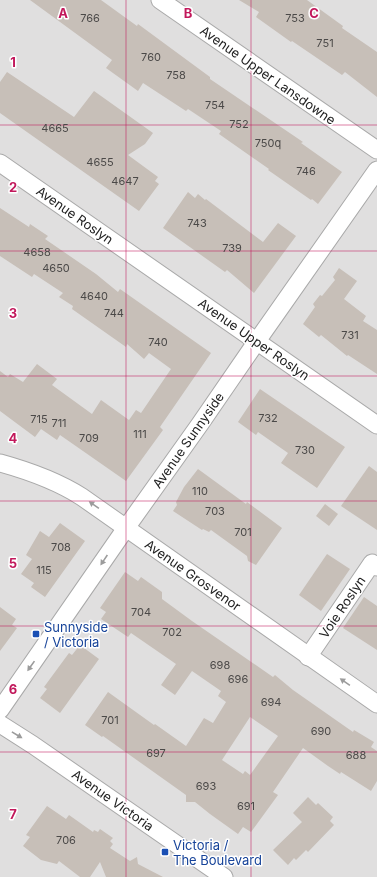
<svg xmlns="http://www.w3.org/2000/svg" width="377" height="877" font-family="Inter,sans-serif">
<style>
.residential{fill:#e0dfdf}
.building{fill:#c7bfb8;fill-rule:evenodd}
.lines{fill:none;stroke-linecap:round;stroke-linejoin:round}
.minor-casing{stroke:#a9a9a9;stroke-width:19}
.minor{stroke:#fff;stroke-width:17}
.oneway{fill:#9c9c9c}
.grid{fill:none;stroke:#c2185b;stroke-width:1;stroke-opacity:0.55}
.transit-dot{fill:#1a4fb4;stroke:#fff;stroke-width:1.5}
.labels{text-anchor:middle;stroke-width:3;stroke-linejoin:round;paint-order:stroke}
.number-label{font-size:11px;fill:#4b4948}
.street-label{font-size:13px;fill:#222;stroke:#fff}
.transit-label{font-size:13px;fill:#164399;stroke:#fff;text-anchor:start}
.grid-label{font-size:13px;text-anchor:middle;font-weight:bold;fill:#c2185b;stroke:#fff;stroke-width:3;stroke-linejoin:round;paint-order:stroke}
</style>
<rect width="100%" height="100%" fill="#f2efe9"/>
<rect class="residential" x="0" y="0" width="377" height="877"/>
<g class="building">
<polygon points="30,0 101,0 137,26 138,24 210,77 210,79 303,142 301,143 342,172 318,204 312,199 311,200 268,170 269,169 219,134 221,131 188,109 186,111 143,83 138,91 106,68 112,60"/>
<polygon points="239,0 307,0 343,26 342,28 377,52 377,97 345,72 342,75 292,41 291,42 256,17 259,12"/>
<polygon points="7,72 74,117 94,91 153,133 145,144 128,155 158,177 155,181 159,184 139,211 0,113 0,82"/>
<polygon points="188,192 195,198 198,194 205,200 206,199 263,242 278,223 296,236 254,293 227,270 225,272 163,228"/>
<polygon points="0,208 29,227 30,224 48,236 45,239 96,274 118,292 120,289 211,353 162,424 160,427 163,430 126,481 60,435 57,440 41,429 35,437 0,411 0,371 8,377 10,374 23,382 37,364 57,379 52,385 92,414 101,400 129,420 136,410 141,413 171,369 149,353 144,359 127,344 126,347 72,309 73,306 59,297 63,293 34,274 32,277 0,256"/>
<polygon points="339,268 357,281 344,299 366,316 363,321 377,330 377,374 348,355 347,356 321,335 319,337 303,324 315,307 313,304 320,295 322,296 335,280 333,277"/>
<polygon points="260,389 345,447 317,488 281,463 288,453 258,432 256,435 238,422"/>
<polygon points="369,466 377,472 377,530 341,506"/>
<polygon points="198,469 246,504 247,502 282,528 256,565 248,561 247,556 211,530 209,532 203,529 202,530 173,511 177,505 176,502 184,487"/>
<polygon points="325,504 338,514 329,526 316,516"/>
<polygon points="60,523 85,541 45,597 31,587 34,583 21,574 32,559 26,555 40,531 49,537"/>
<polygon points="327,554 350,569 321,611 299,595"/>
<path d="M 125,572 L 138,581 L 141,577 L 162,592 L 162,599 L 192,621 L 273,677 L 275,675 L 293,690 L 353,732 L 354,730 L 374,742 L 371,747 L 377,751 L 377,781 L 371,791 L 341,772 L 340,774 L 328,766 L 303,748 L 273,792 L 278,795 L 251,832 L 243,827 L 238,834 L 210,814 L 195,802 L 186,802 L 186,795 L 103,736 L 102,737 L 85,725 L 108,692 L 154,725 L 155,724 L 186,746 L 204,718 L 213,723 L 226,702 L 218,696 L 221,691 L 192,671 L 175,695 L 161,685 L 176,664 L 131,633 L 128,637 L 101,619 L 106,612 L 100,608 ZM 250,717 L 278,736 L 250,775 L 245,771 L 243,774 L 222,760 Z"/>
<polygon points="364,597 377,606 377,650 343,628"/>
<polygon points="0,607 16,619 12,625 17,628 0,651"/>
<polygon points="80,645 99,659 60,713 40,698 47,689 44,687 69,653 72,655"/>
<polygon points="308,797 316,805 318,803 333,817 330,821 334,825 308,852 306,850 296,860 294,858 288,865 273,850 302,822 293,813"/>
<polygon points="47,806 66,819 69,815 93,832 94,830 98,832 100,829 113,838 110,841 113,844 110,848 130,861 137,857 138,864 163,877 106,877 100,862 90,877 80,877 59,861 57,864 41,860 23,846 30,837 26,835"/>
</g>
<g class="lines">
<defs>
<g id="minor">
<polyline points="160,0 377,150"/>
<polyline points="0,163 377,425"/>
<path d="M 0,463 C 29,471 57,481 82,497 L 377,704"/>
<polyline points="308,657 372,563 377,567"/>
<polyline points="0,710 126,528 200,424 257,341 377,170"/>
<polyline points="0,724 33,745 224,877"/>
</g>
</defs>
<use href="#minor" class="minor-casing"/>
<use href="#minor" class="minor"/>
</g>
<defs><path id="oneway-solid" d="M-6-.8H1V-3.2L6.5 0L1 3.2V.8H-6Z"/></defs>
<g class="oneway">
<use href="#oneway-solid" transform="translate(94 505) rotate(-145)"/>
<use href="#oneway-solid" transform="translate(104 560) rotate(124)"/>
<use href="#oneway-solid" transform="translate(31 666) rotate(125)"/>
<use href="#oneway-solid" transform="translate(345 682) rotate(-145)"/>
<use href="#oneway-solid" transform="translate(17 735) rotate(31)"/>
</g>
<path class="grid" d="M 126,0 L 126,877M 251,0 L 251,877M 0,125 L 377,125M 0,251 L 377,251M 0,376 L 377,376M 0,501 L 377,501M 0,626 L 377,626M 0,752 L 377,752"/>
<g class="transit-dot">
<rect x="32" y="630" width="8" height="8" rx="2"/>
<rect x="161" y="848" width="8" height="8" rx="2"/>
</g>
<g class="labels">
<g class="number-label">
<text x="90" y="22">766</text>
<text x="295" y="22">753</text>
<text x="325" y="47">751</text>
<text x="151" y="61">760</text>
<text x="176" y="79">758</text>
<text x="215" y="109">754</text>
<text x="239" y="128">752</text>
<text x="55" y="132">4665</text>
<text x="268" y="147">750q</text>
<text x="100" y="166">4655</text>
<text x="306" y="175">746</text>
<text x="125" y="185">4647</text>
<text x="197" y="227">743</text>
<text x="232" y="252">739</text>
<text x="37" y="256">4658</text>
<text x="56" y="272">4650</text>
<text x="94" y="300">4640</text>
<text x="114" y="317">744</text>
<text x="350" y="339">731</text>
<text x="158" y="346">740</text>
<text x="268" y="422">732</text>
<text x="39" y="423">715</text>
<text x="59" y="427">711</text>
<text x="140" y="438">111</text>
<text x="89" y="442">709</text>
<text x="305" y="454">730</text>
<text x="200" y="495">110</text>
<text x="215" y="515">703</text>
<text x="243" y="536">701</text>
<text x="61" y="551">708</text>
<text x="44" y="574">115</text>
<text x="141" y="616">704</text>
<text x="172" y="636">702</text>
<text x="220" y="669">698</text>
<text x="238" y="683">696</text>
<text x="271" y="706">694</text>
<text x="110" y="724">701</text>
<text x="321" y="735">690</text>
<text x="156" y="757">697</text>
<text x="356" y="759">688</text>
<text x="206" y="790">693</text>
<text x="246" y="810">691</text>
<text x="66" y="844">706</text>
</g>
<g class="street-label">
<text transform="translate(268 75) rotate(35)" y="5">Avenue Upper Lansdowne</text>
<text transform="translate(75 215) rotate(35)" y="5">Avenue Roslyn</text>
<text transform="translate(254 339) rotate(35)" y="5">Avenue Upper Roslyn</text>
<text transform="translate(188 440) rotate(-55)" y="5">Avenue Sunnyside</text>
<text transform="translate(193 575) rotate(35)" y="5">Avenue Grosvenor</text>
<text transform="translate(342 607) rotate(-56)" y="5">Voie Roslyn</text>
<text transform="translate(113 800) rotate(35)" y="5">Avenue Victoria</text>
</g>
<g class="transit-label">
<text x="44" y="632">Sunnyside<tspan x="44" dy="15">/ Victoria</tspan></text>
<text x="173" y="850">Victoria /<tspan x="173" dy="15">The Boulevard</tspan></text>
</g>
</g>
<g class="grid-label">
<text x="63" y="18">A</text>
<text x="188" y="18">B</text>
<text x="314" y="18">C</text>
<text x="13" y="67">1</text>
<text x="13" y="192">2</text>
<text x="13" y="318">3</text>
<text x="13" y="443">4</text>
<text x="13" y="568">5</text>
<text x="13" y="694">6</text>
<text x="13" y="819">7</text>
</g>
</svg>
